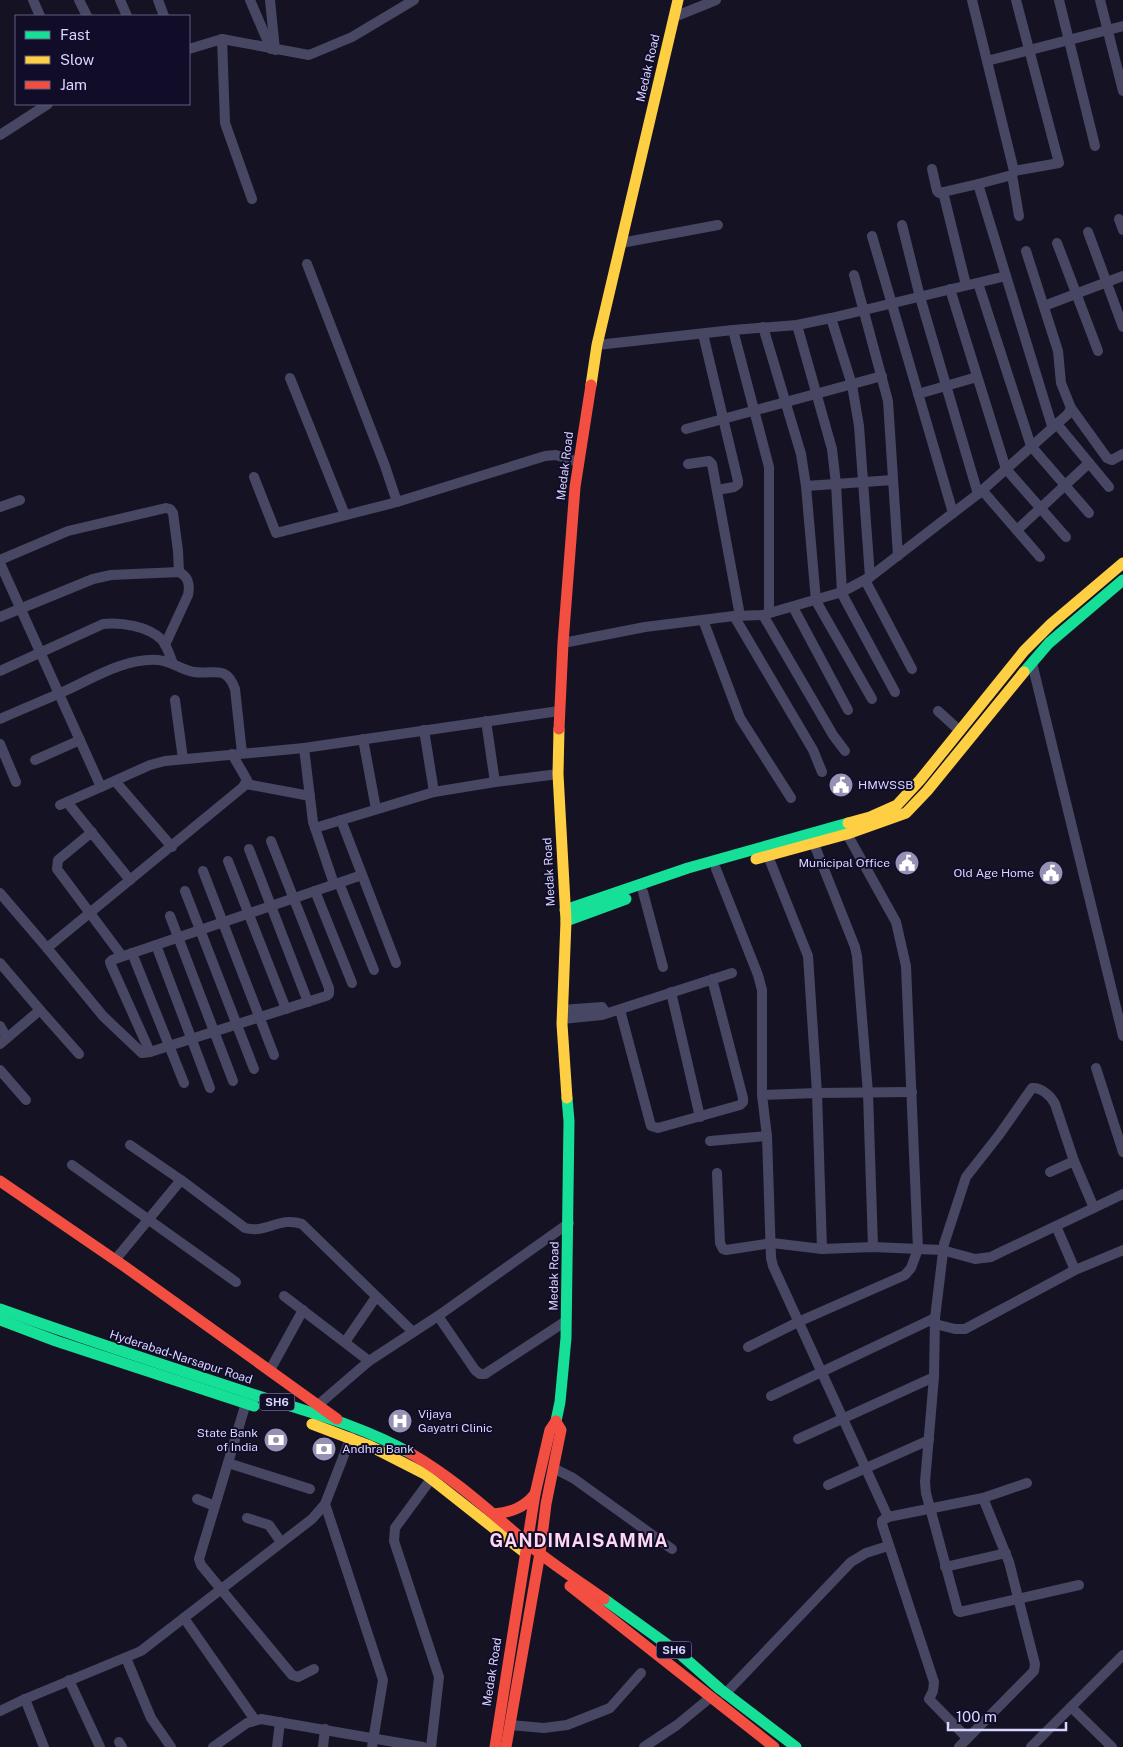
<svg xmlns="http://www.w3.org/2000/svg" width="1123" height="1747" font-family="'Public Sans',sans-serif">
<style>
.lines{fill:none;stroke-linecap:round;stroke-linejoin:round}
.street{stroke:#474764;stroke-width:10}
.fast{stroke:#16e098;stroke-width:11}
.slow{stroke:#ffcf43;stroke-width:11}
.jam{stroke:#f24e42;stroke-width:11}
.labels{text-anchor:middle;stroke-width:4;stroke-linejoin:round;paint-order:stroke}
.shield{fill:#110d29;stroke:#9c99bf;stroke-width:1}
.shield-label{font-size:11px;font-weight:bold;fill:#d8d5ff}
.street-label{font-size:12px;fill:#d8d5ff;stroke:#110d29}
.poi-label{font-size:12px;fill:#d8d5ff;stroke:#110d29;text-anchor:start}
.district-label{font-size:18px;font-weight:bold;letter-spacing:1px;fill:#ffd7f2;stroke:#110d29}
</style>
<rect width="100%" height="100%" fill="#151323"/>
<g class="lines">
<g class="street">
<polyline points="33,0 40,16"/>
<polyline points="79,0 87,16"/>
<polyline points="120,0 127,16"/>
<polyline points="158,0 164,16"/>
<polyline points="250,0 271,49"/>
<polyline points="270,0 275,50"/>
<polyline points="1059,0 1095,146"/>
<polyline points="1100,0 1123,91"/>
<polyline points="674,17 716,0"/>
<polyline points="222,39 225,123 252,199"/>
<polyline points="189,49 222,39 309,55 352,37 414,0"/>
<polyline points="987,61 1123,26"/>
<polyline points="0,135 48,104"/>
<polyline points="932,169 937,191 939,193 978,184"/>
<polyline points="1014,171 1059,163 1016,0"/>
<polyline points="1012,175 1019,216"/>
<polyline points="943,192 966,285"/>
<polyline points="1119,219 1123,230"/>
<polyline points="902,225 920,297 978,494"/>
<polyline points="1088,232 1123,327"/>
<polyline points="872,236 953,513"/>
<polyline points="621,243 718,225"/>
<polyline points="1057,243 1098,351"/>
<polyline points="307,264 385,466 397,502 545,456 556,455 578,462"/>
<polyline points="854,275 888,401 898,556"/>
<polyline points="1006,276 1052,426"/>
<polyline points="978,283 1031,446 1089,513"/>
<polyline points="950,289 1006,469 1066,537"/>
<polyline points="1044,306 1123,276"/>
<polyline points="831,318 852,385 859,426 870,577"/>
<polyline points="797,325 832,449 836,484 842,592"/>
<polyline points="763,327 801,454 806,486 816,601 872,699"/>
<polyline points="733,330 769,467 769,613"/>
<polyline points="703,334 738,481 738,484 734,487 717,490"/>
<polyline points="597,345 733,330 797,325 831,318 1006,276 978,184 1012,175 1014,171 972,0"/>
<polyline points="290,378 345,515"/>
<polyline points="918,394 977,377"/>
<polyline points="1071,408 1107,458 1112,460 1123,454"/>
<polyline points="1056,423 1109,487"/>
<polyline points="686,429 882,376"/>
<polyline points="688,464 709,461 712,464 740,616"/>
<polyline points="254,477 276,533 397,502"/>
<polyline points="806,486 893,480"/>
<polyline points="982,490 1040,557"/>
<polyline points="0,507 20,500"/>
<polyline points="1017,530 1089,463"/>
<polyline points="0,560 68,531 166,508 170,509 173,513 178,551 179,572"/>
<polyline points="0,563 101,787 150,765 165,761 304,748 559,711"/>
<polyline points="865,580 912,669"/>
<polyline points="841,592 895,692"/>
<polyline points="793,607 848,710"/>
<polyline points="763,615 833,735 845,751"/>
<polyline points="734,616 813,750 822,772"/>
<path d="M 0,617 L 93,579 L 111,575 L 179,572 C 189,577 190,585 188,595 L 165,645"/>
<polyline points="703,620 740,718 791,798"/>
<polyline points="563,643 645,627 734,616 763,615 842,592 870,577 953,513 978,494 1068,414 1071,408 1061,383 1058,351 1026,251"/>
<polyline points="1032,663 1123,1036"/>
<path d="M 0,671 L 103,624 C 121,622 147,626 161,639 C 167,645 170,656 173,664"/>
<polyline points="175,700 183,759"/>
<polyline points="938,711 960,731"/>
<path d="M 0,719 C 22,709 45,700 67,690 C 95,677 125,658 158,660 C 171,661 182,670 194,672 C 214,675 226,664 235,689 L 242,753"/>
<polyline points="486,721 495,782"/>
<polyline points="424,730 434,792"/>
<polyline points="363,739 376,809"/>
<polyline points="0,744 16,782"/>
<polyline points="304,748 313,822 334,884"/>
<polyline points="232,754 247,780 243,787 47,948 103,1016 142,1053 150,1052 326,996 329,994 329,988 271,841"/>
<polyline points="35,760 80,740"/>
<polyline points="115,781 172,847"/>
<polyline points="246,784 310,796"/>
<polyline points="67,802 130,880"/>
<polyline points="60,805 101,787"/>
<polyline points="341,820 396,963"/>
<polyline points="315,828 434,792 495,782 558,774"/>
<polyline points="92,832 58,860 57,869 122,956"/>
<polyline points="814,844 855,947 857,956 868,1093 873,1247"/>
<polyline points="249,849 308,1002"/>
<polyline points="768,856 808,956 817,1093 822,1249"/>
<polyline points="228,861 286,1009"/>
<polyline points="716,869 758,975 762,990 762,1095 767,1136 771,1258 773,1266 888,1517 983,1498 1009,1562 1035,1664 1034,1671 959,1747"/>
<polyline points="203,871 274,1055"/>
<polyline points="339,883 374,970"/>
<polyline points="185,891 254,1069"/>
<polyline points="315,891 352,983"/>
<polyline points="643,892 663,967"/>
<polyline points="0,893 47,948"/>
<polyline points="170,916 233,1081"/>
<polyline points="156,945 210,1088"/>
<polyline points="132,953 184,1083"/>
<polyline points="0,963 40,1010 0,1044"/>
<polyline points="671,992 700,1117"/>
<polyline points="40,1010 79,1054"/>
<polyline points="562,1010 602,1007 606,1013"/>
<polyline points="620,1010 651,1126 658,1128 740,1105 743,1102 743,1098 712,979"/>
<polyline points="562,1019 602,1015 732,973"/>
<polyline points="0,1026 7,1038"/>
<polyline points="150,1052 111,965 110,962 112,960 362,875"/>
<polyline points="1096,1068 1123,1152"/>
<polyline points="0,1070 26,1100"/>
<polyline points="762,1095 817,1093 912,1092"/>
<polyline points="710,1141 767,1136"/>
<path d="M 130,1145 L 181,1180 L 245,1228 C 267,1234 279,1216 302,1224 L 413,1332"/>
<polyline points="72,1165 236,1282"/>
<polyline points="1050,1172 1074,1161"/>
<polyline points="717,1173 720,1243 723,1249 726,1250 772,1243 822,1249 873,1247 942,1250 975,1259 991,1257 999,1253 1123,1194"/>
<polyline points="1056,1226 1075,1270"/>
<polyline points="115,1260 181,1180"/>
<polyline points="284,1296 369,1361"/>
<polyline points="438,1316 475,1370 480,1374 485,1374 566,1321"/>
<polyline points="935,1324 955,1329 965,1329 1075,1270 1123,1250"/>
<polyline points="345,1342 376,1297"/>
<polyline points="748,1347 798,1322 905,1275 911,1268 918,1249 906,966 896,922 847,834"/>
<polyline points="270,1370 303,1310"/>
<polyline points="771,1396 935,1318"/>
<polyline points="246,1403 199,1559 201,1565 292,1675 298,1677 314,1669"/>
<polyline points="318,1405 369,1361 438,1316 569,1223"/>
<polyline points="798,1439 934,1377"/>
<polyline points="228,1463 310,1489"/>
<polyline points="553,1468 573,1478 672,1549"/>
<polyline points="828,1485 929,1440"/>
<polyline points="983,1498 1027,1483"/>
<polyline points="197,1499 215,1506"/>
<polyline points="325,1504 383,1680 372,1747"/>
<polyline points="888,1517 882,1521 882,1524 934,1682 933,1691 929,1699 967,1738"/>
<polyline points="247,1518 269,1525 281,1542"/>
<polyline points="945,1567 1006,1553"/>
<path d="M 1079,1585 L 960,1612 L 958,1611 L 926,1493 L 925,1482 L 934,1377 L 935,1318 L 944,1244 L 966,1177 L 999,1135 L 1032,1088 C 1041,1087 1051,1096 1055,1104 L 1074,1161 L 1094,1208"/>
<polyline points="184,1618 255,1720"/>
<polyline points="126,1658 151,1718 171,1747"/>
<polyline points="69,1680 100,1747"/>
<polyline points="725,1694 851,1562 866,1553 888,1546"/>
<polyline points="25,1699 44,1747"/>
<polyline points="1071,1707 1112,1747"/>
<polyline points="0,1711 25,1699 141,1651 312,1519 325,1504 351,1437"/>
<polyline points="510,1725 544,1728 567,1725 610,1708 641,1673"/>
<polyline points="119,1742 122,1747"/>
<polyline points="213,1747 247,1723 261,1719 423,1747"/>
<polyline points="277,1747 280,1722"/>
<polyline points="323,1747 325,1729"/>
<polyline points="431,1747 439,1677 394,1541 395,1528 431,1479"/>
<polyline points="644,1747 677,1725 711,1697"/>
<polyline points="1031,1747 1123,1655"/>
</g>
<g class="fast">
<polyline points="1024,672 1049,643 1123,580"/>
<polyline points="565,910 688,868 848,823"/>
<polyline points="566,921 626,899"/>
<path d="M 0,1309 C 81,1338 163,1365 246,1392 C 303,1411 356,1423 410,1453"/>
<polyline points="0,1320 56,1341 254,1406"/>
<polyline points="556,1421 560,1402 566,1338 569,1121 567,1098"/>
<polyline points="604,1599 679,1653 720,1689 796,1747"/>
</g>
<g class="slow">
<polyline points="591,385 597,345 678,0"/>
<polyline points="559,729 558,774 566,921 562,1024 567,1098"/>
<polyline points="848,823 870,817 897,805 920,780 1024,651 1051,624 1123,563"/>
<polyline points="756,859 847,834 906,813 927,791 1024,672"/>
<polyline points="312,1424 370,1446 425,1474 524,1552"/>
</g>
<g class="jam">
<polyline points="559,729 563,643 575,487 591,385"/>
<polyline points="0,1181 124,1266 337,1419"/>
<path d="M 410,1453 C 454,1478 489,1511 527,1543 C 551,1564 579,1581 604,1599"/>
<path d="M 494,1514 C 511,1512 524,1508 535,1494"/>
<polyline points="570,1586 774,1747"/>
<polyline points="495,1747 535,1494 550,1430 556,1421"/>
<polyline points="506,1747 540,1553 546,1504 561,1430 556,1422"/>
</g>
</g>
<defs>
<symbol id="civic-disc" viewBox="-11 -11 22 22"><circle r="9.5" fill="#9491b2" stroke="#110d29"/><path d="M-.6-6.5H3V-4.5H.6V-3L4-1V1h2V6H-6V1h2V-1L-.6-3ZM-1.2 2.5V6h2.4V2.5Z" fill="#fff"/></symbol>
<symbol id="hospital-disc" viewBox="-11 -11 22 22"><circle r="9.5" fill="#9491b2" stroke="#110d29"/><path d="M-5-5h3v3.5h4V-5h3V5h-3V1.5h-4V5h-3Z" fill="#fff"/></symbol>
<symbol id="bank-disc" viewBox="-11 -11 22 22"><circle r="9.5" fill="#9491b2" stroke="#110d29"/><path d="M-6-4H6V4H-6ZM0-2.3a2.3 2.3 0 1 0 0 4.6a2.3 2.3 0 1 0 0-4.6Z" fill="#fff"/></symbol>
</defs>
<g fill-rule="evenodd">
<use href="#civic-disc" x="827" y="771" width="28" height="28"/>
<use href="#civic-disc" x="893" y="849" width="28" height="28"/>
<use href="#civic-disc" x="1037" y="859" width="28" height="28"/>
<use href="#hospital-disc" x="386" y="1407" width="28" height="28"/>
<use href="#bank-disc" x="262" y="1426" width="28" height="28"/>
<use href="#bank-disc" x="310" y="1435" width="28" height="28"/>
</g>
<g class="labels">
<g class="shield">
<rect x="259.5" y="1393.5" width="35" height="17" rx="4"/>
<rect x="656.5" y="1641.5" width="35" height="17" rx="4"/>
</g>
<g class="shield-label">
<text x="277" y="1406">SH6</text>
<text x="674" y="1654">SH6</text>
</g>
<g class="street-label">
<text transform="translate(648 68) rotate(-77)" y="4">Medak Road</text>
<text transform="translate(565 466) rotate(-83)" y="4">Medak Road</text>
<text transform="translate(549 872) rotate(-93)" y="4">Medak Road</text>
<text transform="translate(554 1276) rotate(-89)" y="4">Medak Road</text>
<text transform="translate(181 1357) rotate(18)" y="4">Hyderabad-Narsapur Road</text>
<text transform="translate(492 1672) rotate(-81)" y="4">Medak Road</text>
</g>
<g class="poi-label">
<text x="858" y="789">HMWSSB</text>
<text x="890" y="867" text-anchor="end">Municipal Office</text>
<text x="1034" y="877" text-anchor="end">Old Age Home</text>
<text x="418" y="1418">Vijaya<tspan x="418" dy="14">Gayatri Clinic</tspan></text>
<text x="258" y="1437" text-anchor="end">State Bank<tspan x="258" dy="14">of India</tspan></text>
<text x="342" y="1453">Andhra Bank</text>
</g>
<g class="district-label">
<text x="579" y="1547">GANDIMAISAMMA</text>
</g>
</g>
<rect x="15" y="15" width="175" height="90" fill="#110d29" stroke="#615d7f"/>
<rect x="25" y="31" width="25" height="8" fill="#16e098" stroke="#615d7f"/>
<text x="60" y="40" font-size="15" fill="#d8d5ff">Fast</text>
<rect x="25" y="56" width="25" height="8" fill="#ffcf43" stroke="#615d7f"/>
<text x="60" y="65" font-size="15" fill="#d8d5ff">Slow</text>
<rect x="25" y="81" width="25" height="8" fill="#f24e42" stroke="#615d7f"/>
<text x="60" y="90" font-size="15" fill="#d8d5ff">Jam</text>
<path d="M948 1722v8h118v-8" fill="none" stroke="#d8d5ff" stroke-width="2.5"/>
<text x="956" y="1722" font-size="15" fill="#d8d5ff" stroke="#110d29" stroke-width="4" paint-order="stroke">100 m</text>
</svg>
